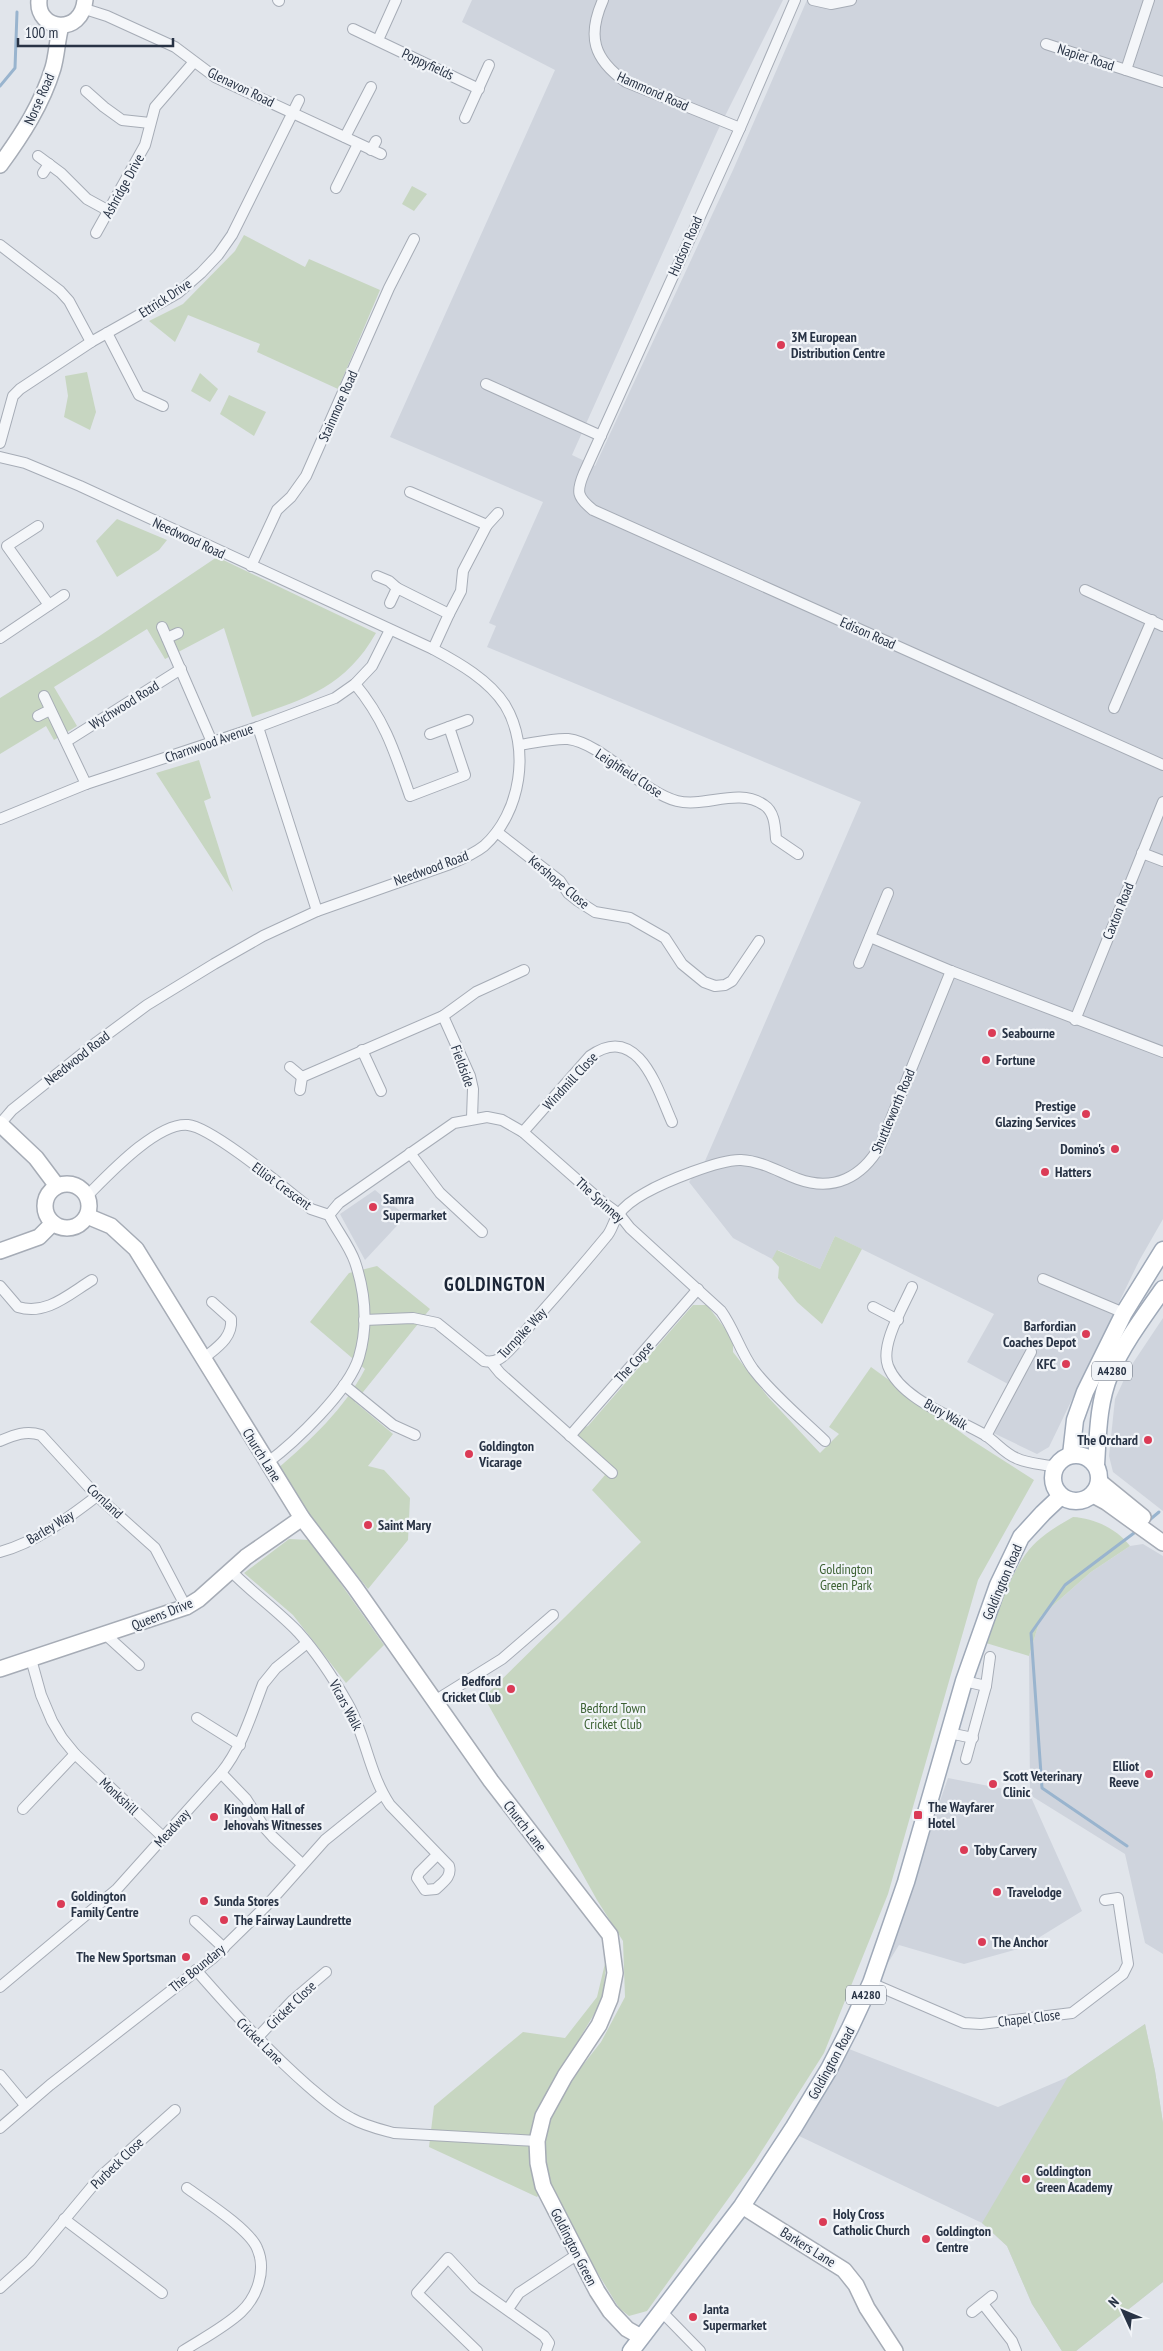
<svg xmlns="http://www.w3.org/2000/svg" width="1163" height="2351" font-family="'PT Sans Narrow',sans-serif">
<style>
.built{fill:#cfd4dd}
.green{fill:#c7d6c1}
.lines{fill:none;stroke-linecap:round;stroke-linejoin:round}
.stream{stroke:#99b4ce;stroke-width:3}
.street-casing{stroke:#a6acb6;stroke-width:12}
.secondary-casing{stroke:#a6acb6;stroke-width:18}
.primary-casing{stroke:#9fa9b8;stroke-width:19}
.street{stroke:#f4f6f9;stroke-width:10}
.secondary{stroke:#fff;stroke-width:15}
.primary{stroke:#fff;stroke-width:16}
.poi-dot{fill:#db3b56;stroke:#f1f4f8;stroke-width:2}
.labels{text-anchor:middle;stroke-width:4.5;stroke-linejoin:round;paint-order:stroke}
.shield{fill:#f1f4f8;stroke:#646d7b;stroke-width:1}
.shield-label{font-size:12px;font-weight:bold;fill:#283345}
.street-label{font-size:14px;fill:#283345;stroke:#f1f4f8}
.poi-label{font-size:14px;font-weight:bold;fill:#283345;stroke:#f1f4f8;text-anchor:start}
.park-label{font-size:14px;fill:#3d6234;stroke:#f1f4f8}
.district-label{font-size:19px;font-weight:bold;letter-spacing:1px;fill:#1a2435;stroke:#f1f4f8}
</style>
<rect width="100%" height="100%" fill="#e1e5eb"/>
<g class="built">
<polygon points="472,0 783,0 717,132 572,455 595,466 733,170 807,0 1163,0 1163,1219 1139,1261 1049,1447 1037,1454 985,1429 1008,1384 967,1362 994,1314 835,1236 820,1269 778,1250 772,1259 733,1238 689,1182 705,1161 861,802 487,647 496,626 489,623 543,502 390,437 555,70 462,22"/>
<polygon points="375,1190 406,1216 365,1260 340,1214"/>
<polygon points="1163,1318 1163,1511 1113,1472 1109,1456 1115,1399 1129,1369"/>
<polygon points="1143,1544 1163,1556 1163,1954 1145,1943 1125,1854 1030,1795 1082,1911 1022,1948 964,1964 899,1945 878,1979 948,1778 1030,1794 1029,1656 1041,1616 1091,1572 1130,1546"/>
<polygon points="1145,2024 1155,2071 1163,2123 1163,2282 1076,2351 1062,2351 1032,2304 1007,2246 982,2223 797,2135 849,2049 998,2107 1068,2077"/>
</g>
<g class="green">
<polygon points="412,186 427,194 414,211 402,204"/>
<polygon points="244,235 305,267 309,259 380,290 338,389 257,352 260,344 188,315 175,342 149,321 183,304 235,251"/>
<polygon points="87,372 96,412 90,430 64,417 68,396 65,376"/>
<polygon points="200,373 218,389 210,402 191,391"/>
<polygon points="229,395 266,412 254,436 220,414"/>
<polygon points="117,519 167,540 159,550 117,577 96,541"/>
<path d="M 217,557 L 376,633 C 346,686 306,699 252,717 L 224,628 L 165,659 L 147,629 L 54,687 L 77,726 L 54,740 L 46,726 L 0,754 L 0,698 L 98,637 Z"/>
<polygon points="199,760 211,798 204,801 233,892 156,773"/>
<polygon points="835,1236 862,1249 822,1324 797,1302 778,1278 779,1267 772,1259 777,1250 820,1269"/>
<path d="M 377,1266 L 430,1309 L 355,1402 L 393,1434 L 368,1466 L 384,1470 L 410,1498 L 408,1540 L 368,1589 L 301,1504 L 277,1469 C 310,1441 345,1408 365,1369 L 310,1322 L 349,1273 Z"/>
<polygon points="693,1305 707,1305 733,1339 733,1352 768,1397 820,1453 839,1434 829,1427 871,1367 970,1439 1034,1480 978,1580 888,1894 824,2053 754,2163 647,2311 629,2316 619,2308 588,2257 549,2182 544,2145 550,2115 564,2089 601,2042 625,1997 623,1941 597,1900 484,1697 641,1542 592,1490 605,1475 562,1436 588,1426"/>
<path d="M 1073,1517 C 1094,1518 1117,1529 1130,1546 L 1091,1572 L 1041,1616 L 1029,1656 L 986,1643 C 997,1615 1007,1581 1025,1555 C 1037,1538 1055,1527 1073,1517 Z"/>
<polygon points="289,1539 310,1540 384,1645 346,1683 293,1615 244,1573"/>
<polygon points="608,1951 602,2001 542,2101 535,2123 541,2192 537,2197 429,2147 434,2106 523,2032 565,2038 597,1997"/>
<polygon points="1145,2024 1155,2071 1163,2123 1163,2282 1076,2351 1062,2351 1032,2304 1007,2246 982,2223 1068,2077"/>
</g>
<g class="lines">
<g class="stream">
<polyline points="0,86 15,68 17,12"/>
<polyline points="1147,1522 1159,1512"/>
<polyline points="1127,1846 1042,1788 1031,1633 1065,1585 1138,1530"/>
</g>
<defs>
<g id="street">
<polyline points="278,0 279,1"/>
<path d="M 603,0 C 587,36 593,59 626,82 L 740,128"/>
<path d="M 795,0 L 740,128 L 584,473 C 576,492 577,497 593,510 L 1163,765"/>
<polyline points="813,0 831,4 851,0"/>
<polyline points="85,9 107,16 175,47 215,77 381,154"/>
<polyline points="353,29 479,89"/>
<polyline points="378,40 396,0"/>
<polyline points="1046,44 1163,82"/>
<polyline points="1126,70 1149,0"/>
<polyline points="86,91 104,107 122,120 150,123"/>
<polyline points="465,118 489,65"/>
<polyline points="345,137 371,87"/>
<polyline points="371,150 376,141"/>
<polyline points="38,156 61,173 87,199 109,211"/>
<polyline points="43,173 49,164"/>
<polyline points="336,188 358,144"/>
<polyline points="96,233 145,145 155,107 193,63"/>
<polyline points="0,245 60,291 69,301 91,342"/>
<polyline points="107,333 139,395 163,406"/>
<polyline points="486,384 601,436"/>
<polyline points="0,443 13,396 20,389 91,342 178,293 201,273 218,255 232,235 299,100"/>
<path d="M 0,457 L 25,463 L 80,486 L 433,649 C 459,663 489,680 505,705 C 531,748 521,813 484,846 C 474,854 462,859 450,864 L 317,911 L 263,936 L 214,964 L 147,1005 L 97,1042 L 12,1110 L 0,1124"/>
<polyline points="410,492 487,525 463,571 461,591 449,614"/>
<polyline points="487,525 498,513"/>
<polyline points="38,526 7,546 49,605"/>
<polyline points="251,566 277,510 291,497 306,476 389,288 414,239"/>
<polyline points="377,576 389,581 397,588"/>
<polyline points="1085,590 1163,626"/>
<polyline points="390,603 397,588 449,614 433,649"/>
<polyline points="162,627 212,742"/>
<polyline points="0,638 64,595"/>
<polyline points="167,638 178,633"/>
<path d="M 355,684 C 385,720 395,753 410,796 L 465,775 L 449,727"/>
<polyline points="44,696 86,784"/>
<polyline points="1114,708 1152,620"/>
<polyline points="38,716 50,710"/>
<polyline points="258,727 317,911"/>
<polyline points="430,734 468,720"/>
<polyline points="67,741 181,669"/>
<path d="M 519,745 C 534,743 553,738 568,739 C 602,743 642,792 677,801 C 705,808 738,787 764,805 C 775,812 775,827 776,839 L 798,854"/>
<polyline points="0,819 86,784 258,727 335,698 355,684 372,666 390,630"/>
<polyline points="497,832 560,881 568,893 578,901 595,912 630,918 665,938 682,964 704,982 715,986 725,985 732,981 759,941"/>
<polyline points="1142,853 1163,861"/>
<polyline points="870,937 951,971 1163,1052"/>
<polyline points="859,963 888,893"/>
<polyline points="443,1016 470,1076 473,1089 472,1118"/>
<polyline points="1075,1020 1163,802"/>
<polyline points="362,1050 381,1091"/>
<polyline points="290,1067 302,1077"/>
<polyline points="302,1077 443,1016 476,992 524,970"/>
<polyline points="300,1090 302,1077"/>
<path d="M 523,1132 L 590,1056 C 638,1022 657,1088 672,1122"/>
<polyline points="410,1153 440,1193 482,1232"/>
<path d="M 87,1196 C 108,1175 157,1122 188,1125 C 212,1127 288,1191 311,1209 L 329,1215 C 337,1231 349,1245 355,1262 C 365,1292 368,1326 359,1357 C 349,1391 295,1442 267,1463"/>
<path d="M 329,1215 L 339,1203 L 454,1123 L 487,1117 L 502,1120 L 523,1132 L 600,1200 L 619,1214 L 630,1228 L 721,1311 C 734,1329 740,1351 753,1369 C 773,1395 801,1418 825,1441"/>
<polyline points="1043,1279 1124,1313"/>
<path d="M 0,1286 L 18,1307 C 46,1316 69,1294 92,1280"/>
<path d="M 912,1287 C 903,1307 880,1345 888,1366 C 901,1400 956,1418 985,1435 C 996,1442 1004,1453 1016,1458 C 1028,1464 1043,1464 1056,1467"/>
<polyline points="873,1307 898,1320"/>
<path d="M 364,1320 L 413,1318 L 437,1323 L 484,1361 C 490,1362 494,1362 499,1359 C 510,1353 524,1333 532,1323 C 557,1295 582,1266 606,1237 C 612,1231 613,1221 619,1214 C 625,1205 636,1198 645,1193 C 664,1182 720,1159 741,1160 C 762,1161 779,1172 798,1179 C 834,1192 862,1177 880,1146 L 951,971"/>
<path d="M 203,1359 C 216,1348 233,1338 231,1319 L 212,1302"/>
<polyline points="491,1362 500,1373 612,1473"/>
<polyline points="344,1385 393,1425 415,1435"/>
<polyline points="570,1436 698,1289"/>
<polyline points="986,1436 1031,1352"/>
<path d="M 0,1441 C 14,1435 26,1430 41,1435 L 97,1496 L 155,1548 L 186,1607"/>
<path d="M 0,1552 C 36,1542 67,1519 97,1496"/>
<path d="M 230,1570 C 251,1592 277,1610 298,1632 C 317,1653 334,1679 348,1704 C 366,1736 369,1774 390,1805 L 449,1866 C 452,1877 443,1882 436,1889 L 425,1890 L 417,1878 L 419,1873 L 437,1855"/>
<polyline points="106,1635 139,1665"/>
<polyline points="31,1659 41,1695 52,1721 62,1738 75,1754 163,1837"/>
<polyline points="964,1681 986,1686"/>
<polyline points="436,1700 502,1659 553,1615"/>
<polyline points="197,1718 240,1745"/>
<polyline points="949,1733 973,1738"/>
<polyline points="966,1759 986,1686 990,1657"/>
<polyline points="221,1773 246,1799 264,1827 273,1837 302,1864"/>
<polyline points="23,1809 75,1754"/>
<polyline points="195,1921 224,1948"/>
<path d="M 196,1970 C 232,2011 267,2050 308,2086 C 321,2097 335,2110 351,2118 C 365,2126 379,2129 394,2133 L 537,2141"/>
<polyline points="871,1983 964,2023 981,2024 1072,2013 1123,1974 1128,1964 1118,1898 1105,1900"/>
<path d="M 0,1987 L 117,1889 L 221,1773 C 242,1747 251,1715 263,1684 L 276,1668 L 307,1643"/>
<polyline points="257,2038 293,2000 326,1972"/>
<polyline points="0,2075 25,2105"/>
<polyline points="0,2128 50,2085 213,1958 269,1903 325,1840 382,1794"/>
<polyline points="64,2219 162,2293"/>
<polyline points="0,2288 30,2261 100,2177 175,2110"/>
<polyline points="983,2304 1012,2341 1016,2351"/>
<polyline points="508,2309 519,2293 578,2254"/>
<polyline points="661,2311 700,2351"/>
<polyline points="972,2312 992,2296"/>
<path d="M 183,2351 C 202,2339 225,2327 241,2312 C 257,2297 267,2270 257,2248 C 249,2229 205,2201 187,2188"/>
<polyline points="477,2351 417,2293 448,2258 475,2287 544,2336 549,2343 546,2351"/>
</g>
<g id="secondary">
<path d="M 39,0 C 36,31 82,36 85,0"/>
<path d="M 0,165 C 22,135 42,104 53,68 C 57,54 57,40 61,26"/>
<polyline points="0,1124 36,1158 57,1186"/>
<circle cx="67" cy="1206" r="22"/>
<polyline points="87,1216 111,1226 136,1249 302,1518 354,1586 491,1781 610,1935 615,1973 610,1999 599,2025 565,2076 543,2116 537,2141 538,2163 543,2186 597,2291 610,2311 627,2329 641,2337"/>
<polyline points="0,1251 39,1237 53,1223"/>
<polyline points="1100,1482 1143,1517"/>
<polyline points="1093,1495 1106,1502 1163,1543"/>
<polyline points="0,1669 186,1607 199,1599 246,1557 302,1518"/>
<polyline points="742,2206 844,2270 856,2285 867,2308 895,2351"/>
</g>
<g id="primary">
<circle cx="1076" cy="1478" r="23"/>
<polyline points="1071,1455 1075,1420 1085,1392 1124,1313 1163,1250"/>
<path d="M 1096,1465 C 1098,1434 1098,1403 1110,1374 C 1123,1344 1144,1316 1163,1289"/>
<polyline points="631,2351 742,2206 794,2127 829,2069 850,2028 871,1983 906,1882 964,1681 998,1585 1021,1537 1043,1513 1061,1496"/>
</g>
</defs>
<use href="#street" class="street-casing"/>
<use href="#secondary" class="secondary-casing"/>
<use href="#primary" class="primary-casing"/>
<use href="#street" class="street"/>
<use href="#secondary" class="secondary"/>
<use href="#primary" class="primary"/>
</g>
<g class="poi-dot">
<circle cx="781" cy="345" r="5"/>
<circle cx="992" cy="1033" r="5"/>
<circle cx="986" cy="1060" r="5"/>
<circle cx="1086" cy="1114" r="5"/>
<circle cx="1115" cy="1149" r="5"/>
<circle cx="1045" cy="1172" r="5"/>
<circle cx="373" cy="1207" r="5"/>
<circle cx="1086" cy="1334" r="5"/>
<circle cx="1066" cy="1364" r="5"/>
<circle cx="1148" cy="1440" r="5"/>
<circle cx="469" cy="1454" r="5"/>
<circle cx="368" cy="1525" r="5"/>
<circle cx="511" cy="1689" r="5"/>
<circle cx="1149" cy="1774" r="5"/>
<circle cx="993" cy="1784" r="5"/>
<rect x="913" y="1810" width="10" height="10" rx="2.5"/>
<circle cx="214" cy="1817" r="5"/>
<circle cx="964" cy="1850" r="5"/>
<circle cx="997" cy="1892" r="5"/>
<circle cx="204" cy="1901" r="5"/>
<circle cx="61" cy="1904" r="5"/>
<circle cx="224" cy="1920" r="5"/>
<circle cx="982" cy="1942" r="5"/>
<circle cx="186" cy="1957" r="5"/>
<circle cx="1026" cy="2179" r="5"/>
<circle cx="823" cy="2222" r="5"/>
<circle cx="926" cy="2239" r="5"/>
<circle cx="693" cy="2317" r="5"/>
</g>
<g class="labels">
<g class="shield">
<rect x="1092" y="1361.5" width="40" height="19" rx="4"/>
<rect x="846" y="1985.5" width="40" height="19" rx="4"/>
</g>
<g class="shield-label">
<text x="1112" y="1375">A4280</text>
<text x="866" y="1999">A4280</text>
</g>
<g class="street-label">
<text transform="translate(1086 57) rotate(18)" y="5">Napier Road</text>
<text transform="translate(428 64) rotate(25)" y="5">Poppyfields</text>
<text transform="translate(241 87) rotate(26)" y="5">Glenavon Road</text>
<text transform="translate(653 91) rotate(24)" y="5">Hammond Road</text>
<text transform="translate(39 99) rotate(-66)" y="5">Norse Road</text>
<text transform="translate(123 186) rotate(-61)" y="5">Ashridge Drive</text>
<text transform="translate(685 246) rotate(-66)" y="5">Hudson Road</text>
<text transform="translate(165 298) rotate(-33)" y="5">Ettrick Drive</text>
<text transform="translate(338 406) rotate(-66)" y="5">Stainmore Road</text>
<text transform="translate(189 538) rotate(25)" y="5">Needwood Road</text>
<text transform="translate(868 633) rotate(24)" y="5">Edison Road</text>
<text transform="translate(124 705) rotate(-32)" y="5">Wychwood Road</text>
<text transform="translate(209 743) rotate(-19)" y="5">Charnwood Avenue</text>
<text transform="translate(629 773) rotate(33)" y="5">Leighfield Close</text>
<text transform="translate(431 868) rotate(-20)" y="5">Needwood Road</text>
<text transform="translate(559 882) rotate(40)" y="5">Kershope Close</text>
<text transform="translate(1118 911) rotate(-68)" y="5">Caxton Road</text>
<text transform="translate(77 1058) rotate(-38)" y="5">Needwood Road</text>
<text transform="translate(463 1066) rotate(70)" y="5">Fieldside</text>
<text transform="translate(570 1081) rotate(-47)" y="5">Windmill Close</text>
<text transform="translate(893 1111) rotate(-67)" y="5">Shuttleworth Road</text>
<text transform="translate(282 1186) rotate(36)" y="5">Elliot Crescent</text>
<text transform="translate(600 1200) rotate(42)" y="5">The Spinney</text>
<text transform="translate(522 1333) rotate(-47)" y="5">Turnpike Way</text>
<text transform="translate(634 1362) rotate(-48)" y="5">The Copse</text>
<text transform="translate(946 1414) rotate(30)" y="5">Bury Walk</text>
<text transform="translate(262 1455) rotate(58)" y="5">Church Lane</text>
<text transform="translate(105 1501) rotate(43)" y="5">Cornland</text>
<text transform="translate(50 1527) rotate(-31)" y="5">Barley Way</text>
<text transform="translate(1002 1582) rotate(-67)" y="5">Goldington Road</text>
<text transform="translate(162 1614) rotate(-22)" y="5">Queens Drive</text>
<text transform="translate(346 1705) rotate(62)" y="5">Vicars Walk</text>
<text transform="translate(119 1796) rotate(43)" y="5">Monkshill</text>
<text transform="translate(525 1826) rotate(52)" y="5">Church Lane</text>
<text transform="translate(172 1828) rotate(-48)" y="5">Meadway</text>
<text transform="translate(197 1968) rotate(-39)" y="5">The Boundary</text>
<text transform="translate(291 2005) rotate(-44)" y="5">Cricket Close</text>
<text transform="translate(1029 2018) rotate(-7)" y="5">Chapel Close</text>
<text transform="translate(260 2041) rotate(45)" y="5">Cricket Lane</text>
<text transform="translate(831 2063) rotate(-61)" y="5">Goldington Road</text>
<text transform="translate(117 2163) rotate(-44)" y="5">Purbeck Close</text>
<text transform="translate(574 2247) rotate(63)" y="5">Goldington Green</text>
<text transform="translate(808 2247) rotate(32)" y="5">Barkers Lane</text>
</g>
<g class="poi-label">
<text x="791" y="342">3M European<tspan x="791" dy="16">Distribution Centre</tspan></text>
<text x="1002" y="1038">Seabourne</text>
<text x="996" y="1065">Fortune</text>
<text x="1076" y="1111" text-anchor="end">Prestige<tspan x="1076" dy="16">Glazing Services</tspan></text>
<text x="1105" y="1154" text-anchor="end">Domino's</text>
<text x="1055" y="1177">Hatters</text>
<text x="383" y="1204">Samra<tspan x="383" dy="16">Supermarket</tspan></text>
<text x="1076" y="1331" text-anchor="end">Barfordian<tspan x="1076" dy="16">Coaches Depot</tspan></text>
<text x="1056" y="1369" text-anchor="end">KFC</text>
<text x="1138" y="1445" text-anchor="end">The Orchard</text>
<text x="479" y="1451">Goldington<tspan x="479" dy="16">Vicarage</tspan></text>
<text x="378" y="1530">Saint Mary</text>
<text x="501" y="1686" text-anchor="end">Bedford<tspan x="501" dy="16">Cricket Club</tspan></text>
<text x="1139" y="1771" text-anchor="end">Elliot<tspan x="1139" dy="16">Reeve</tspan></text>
<text x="1003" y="1781">Scott Veterinary<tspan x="1003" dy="16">Clinic</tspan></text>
<text x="928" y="1812">The Wayfarer<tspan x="928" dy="16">Hotel</tspan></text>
<text x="224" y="1814">Kingdom Hall of<tspan x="224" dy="16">Jehovahs Witnesses</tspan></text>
<text x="974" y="1855">Toby Carvery</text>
<text x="1007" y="1897">Travelodge</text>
<text x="71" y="1901">Goldington<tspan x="71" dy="16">Family Centre</tspan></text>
<text x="214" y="1906">Sunda Stores</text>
<text x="234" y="1925">The Fairway Laundrette</text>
<text x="992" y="1947">The Anchor</text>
<text x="176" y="1962" text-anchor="end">The New Sportsman</text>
<text x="1036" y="2176">Goldington<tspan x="1036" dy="16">Green Academy</tspan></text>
<text x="833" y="2219">Holy Cross<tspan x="833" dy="16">Catholic Church</tspan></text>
<text x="936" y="2236">Goldington<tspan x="936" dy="16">Centre</tspan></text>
<text x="703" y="2314">Janta<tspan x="703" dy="16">Supermarket</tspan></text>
</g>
<g class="park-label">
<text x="846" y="1574">Goldington<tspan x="846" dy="16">Green Park</tspan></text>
<text x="613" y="1713">Bedford Town<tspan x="613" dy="16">Cricket Club</tspan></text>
</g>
<g class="district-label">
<text x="495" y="1291">GOLDINGTON</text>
</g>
</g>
<g transform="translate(1123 2311) rotate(314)" stroke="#f1f4f8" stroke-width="4" paint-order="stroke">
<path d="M0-4L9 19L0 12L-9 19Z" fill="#283345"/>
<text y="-8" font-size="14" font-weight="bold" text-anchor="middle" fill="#283345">N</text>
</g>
<path d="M18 38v8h155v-8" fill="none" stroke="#283345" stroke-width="2.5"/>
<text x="25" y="38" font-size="15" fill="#283345" stroke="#f1f4f8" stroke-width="4" paint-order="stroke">100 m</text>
</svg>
